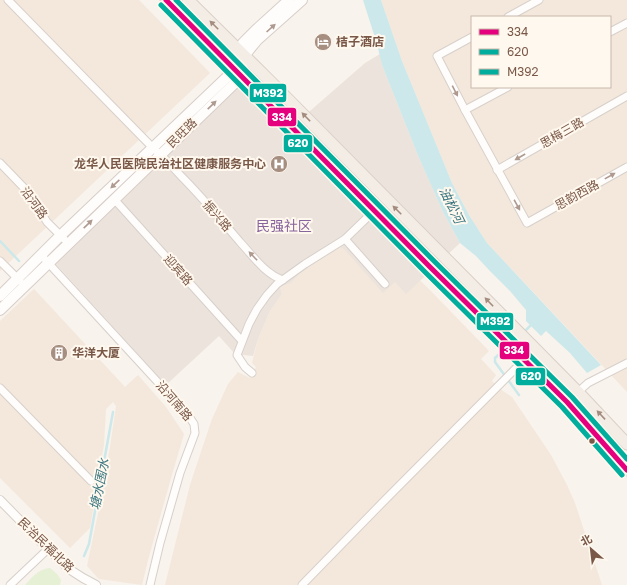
<svg xmlns="http://www.w3.org/2000/svg" width="627" height="585" font-family="'Golos Text','Noto Sans SC',sans-serif">
<style>
.residential{fill:#f4e8dc;fill-rule:evenodd}
.industrial{fill:#ebe3dc}
.green{fill:#e5f0d5}
.water{fill:#cce8ea}
.lines{fill:none;stroke-linecap:round;stroke-linejoin:round}
.stream{stroke:#cce8ea;stroke-width:2.5}
.minor-casing{stroke:#d7d0ca;stroke-width:9}
.tertiary-casing{stroke:#d7d0ca;stroke-width:10}
.secondary-casing{stroke:#d8cec8;stroke-width:12}
.primary-casing{stroke:#dad0c9;stroke-width:13}
.minor{stroke:#fefdfc;stroke-width:7}
.tertiary{stroke:#fefdfc;stroke-width:8}
.secondary{stroke:#fefdfc;stroke-width:10}
.primary{stroke:#f3ede5;stroke-width:11}
.bus-1-casing{stroke:#fff8ee;stroke-width:8}
.bus-2-casing{stroke:#fff8ee;stroke-width:8}
.bus-3-casing{stroke:#fff8ee;stroke-width:8}
.bus-1{stroke:#e5007d;stroke-width:5}
.bus-2{stroke:#01ad9c;stroke-width:5}
.bus-3{stroke:#01ad9c;stroke-width:5}
.oneway{fill:#a48c7f}
.oneway2{fill:#af9a90}
.bus-dot{fill:#7a5848;stroke:#fff8ee;stroke-width:1.5}
.labels{text-anchor:middle;stroke-width:4;stroke-linejoin:round;paint-order:stroke}
.poi-label{font-size:12px;font-weight:bold;fill:#7a5848;stroke:#fff8ee;text-anchor:start}
.street-label{font-size:12px;fill:#7a5848;stroke:#fff8ee}
.water-label{font-size:13px;font-style:italic;fill:#3a7680;stroke:#fff8ee}
.quarter-label{font-size:14px;fill:#88649d;stroke:#fff8ee}
.line-badge{stroke:#fff8ee;stroke-width:1.5}
.badge-label{font-size:11px;text-anchor:middle;font-weight:bold;fill:#fff}
</style>
<rect width="100%" height="100%" fill="#f8f3ec"/>
<g class="residential">
<polygon points="0,0 139,0 210,73 0,271"/>
<path d="M 381,0 L 627,0 L 627,392 L 487,243 L 469,215 L 452,183 L 422,110 L 402,61 ZM 472,17 L 610,17 L 610,87 L 472,87 Z"/>
<polygon points="368,231 428,288 489,351 481,359 496,375 492,381 503,391 512,397 551,455 567,485 575,503 602,585 165,585 190,485 212,419 228,384 238,372 250,378 256,367 252,363 258,339 270,311 282,294 280,287 291,283 300,273 340,247"/>
<polygon points="34,289 125,387 138,375 166,407 184,434 171,478 148,560 142,585 99,579 87,566 101,499 110,447 116,406 113,402 106,409 104,445 90,528 70,548 0,478 0,321"/>
</g>
<polygon class="industrial" points="380,54 382,65 419,158 443,212 460,243 406,294 395,282 383,293 345,250 340,247 300,273 291,283 280,287 282,294 270,311 258,339 253,356 235,354 219,336 166,385 54,262 242,80 287,131 365,63"/>
<path class="green" d="M 50,568 L 57,574 L 61,580 L 60,585 L 25,585 C 33,577 38,569 50,568 Z"/>
<polygon class="water" points="363,0 381,0 402,61 452,183 469,215 487,243 601,365 587,373 570,353 546,331 541,336 526,321 526,310 510,291 489,270 476,256 460,243 443,212 419,158 382,65 377,44"/>
<g class="lines">
<g class="stream">
<polyline points="0,241 19,261"/>
<polyline points="523,333 532,324"/>
<polyline points="511,344 519,336"/>
<polyline points="507,347 495,358 495,362 519,395"/>
<polyline points="84,556 89,544 113,412"/>
</g>
<defs>
<g id="minor">
<path d="M 8,0 L 153,148 C 163,156 172,166 181,176 C 202,197 221,220 240,242 C 253,256 265,274 283,280"/>
<polyline points="508,17 539,0"/>
<polyline points="610,32 627,23"/>
<polyline points="472,37 437,56 465,110 527,223 627,167"/>
<polyline points="465,110 508,87"/>
<polyline points="0,163 29,193 47,222 64,239"/>
<polyline points="497,170 627,96"/>
<polyline points="114,199 242,341"/>
<polyline points="345,239 385,284"/>
<polyline points="41,255 188,415 194,424 195,433 180,473 160,543 150,585"/>
<polyline points="0,261 20,281"/>
<polyline points="252,373 245,367 237,355 249,324 257,309 267,295 277,284 305,264 345,239 375,210"/>
<polyline points="0,388 91,481"/>
<polyline points="567,402 588,383 627,363"/>
<polyline points="10,585 48,549"/>
<polyline points="302,585 382,503 524,360"/>
</g>
<polyline id="tertiary" points="0,500 48,549 69,569 83,578 96,585"/>
<g id="secondary">
<polyline points="0,296 60,236 227,77 234,69 236,64 239,50 243,43 256,30 289,0"/>
<polyline points="0,310 237,81 241,72 245,56 248,51 257,40 302,0"/>
</g>
<g id="primary">
<polyline points="166,0 311,146 430,267 567,402 627,470"/>
<polyline points="188,0 270,81 578,392 627,444"/>
</g>
</defs>
<use href="#minor" class="minor-casing"/>
<use href="#tertiary" class="tertiary-casing"/>
<use href="#secondary" class="secondary-casing"/>
<use href="#primary" class="primary-casing"/>
<use href="#minor" class="minor"/>
<use href="#tertiary" class="tertiary"/>
<use href="#secondary" class="secondary"/>
<use href="#primary" class="primary"/>
<defs>
<polyline id="bus-1" points="166,0 430,267 567,402 627,470"/>
<polyline id="bus-2" points="161,5 425,272 562,407 622,475"/>
<polyline id="bus-3" points="176,0 435,262 572,397 627,459"/>
</defs>
<use href="#bus-1" class="bus-1-casing"/>
<use href="#bus-2" class="bus-2-casing"/>
<use href="#bus-3" class="bus-3-casing"/>
<use href="#bus-1" class="bus-1"/>
<use href="#bus-2" class="bus-2"/>
<use href="#bus-3" class="bus-3"/>
</g>
<defs><path id="oneway-solid" d="M-6-.8H1V-3.2L6.5 0L1 3.2V.8H-6Z"/></defs>
<g class="oneway">
<use href="#oneway-solid" transform="translate(214 25) rotate(-135)"/>
<use href="#oneway-solid" transform="translate(306 117) rotate(-134)"/>
<use href="#oneway-solid" transform="translate(397 210) rotate(-135)"/>
<use href="#oneway-solid" transform="translate(489 302) rotate(-134)"/>
<use href="#oneway-solid" transform="translate(601 415) rotate(-133)"/>
</g>
<g class="oneway2">
<use href="#oneway-solid" transform="translate(271 28) rotate(-42)"/>
<use href="#oneway-solid" transform="translate(455 91) rotate(63)"/>
<use href="#oneway-solid" transform="translate(212 105) rotate(-44)"/>
<use href="#oneway-solid" transform="translate(520 157) rotate(150)"/>
<use href="#oneway-solid" transform="translate(610 176) rotate(-29)"/>
<use href="#oneway-solid" transform="translate(115 184) rotate(137)"/>
<use href="#oneway-solid" transform="translate(517 205) rotate(61)"/>
<use href="#oneway-solid" transform="translate(88 224) rotate(-44)"/>
<use href="#oneway-solid" transform="translate(253 256) rotate(-134)"/>
</g>
<defs>
<symbol id="hotel-disc" viewBox="-11 -11 22 22"><circle r="9.5" fill="#a68e81" stroke="#fff8ee"/><path d="M-6-4.5h1.5V1H6V5H4.5V3h-9V5H-6ZM-4 0a1.8 1.8 0 1 1 3.6 0ZM.5 0V-2.5h3Q6-2.5 6 0Z" fill="#fff"/></symbol>
<symbol id="hospital-disc" viewBox="-11 -11 22 22"><circle r="9.5" fill="#a68e81" stroke="#fff8ee"/><path d="M-5-5h3v3.5h4V-5h3V5h-3V1.5h-4V5h-3Z" fill="#fff"/></symbol>
<symbol id="building-disc" viewBox="-11 -11 22 22"><circle r="9.5" fill="#a68e81" stroke="#fff8ee"/><path d="M-4-6H4V6H1V3H-1V6H-4ZM-2.5-4.3h1.7v1.8h-1.7ZM.8-4.3h1.7v1.8H.8ZM-2.5-1h1.7V.8h-1.7ZM.8-1h1.7V.8H.8Z" fill="#fff"/></symbol>
</defs>
<g fill-rule="evenodd">
<use href="#hotel-disc" x="313" y="32" width="20" height="20"/>
<use href="#hospital-disc" x="269" y="154" width="20" height="20"/>
<use href="#building-disc" x="49" y="343" width="20" height="20"/>
</g>
<circle class="bus-dot" cx="592" cy="441" r="3.5"/>
<g class="labels">
<g class="poi-label">
<text x="336" y="46">桔子酒店</text>
<text x="266" y="168" text-anchor="end">龙华人民医院民治社区健康服务中心</text>
<text x="72" y="357">华洋大厦</text>
</g>
<g class="street-label">
<text transform="translate(182 133) rotate(-44)" y="4">民旺路</text>
<text transform="translate(562 133) rotate(-30)" y="4">思梅三路</text>
<text transform="translate(577 195) rotate(-29)" y="4">思韵西路</text>
<text transform="translate(34 203) rotate(54)" y="4">沿河路</text>
<text transform="translate(217 216) rotate(49)" y="4">振兴路</text>
<text transform="translate(178 270) rotate(48)" y="4">迎宾路</text>
<text transform="translate(174 401) rotate(49)" y="4">沿河南路</text>
<text transform="translate(46 545) rotate(44)" y="4">民治民福北路</text>
</g>
<g class="water-label">
<text transform="translate(452 205) rotate(64)" y="5">油松河</text>
<text transform="translate(99 484) rotate(-79)" y="5">塘水围水</text>
</g>
<g class="quarter-label">
<text x="284" y="231">民强社区</text>
</g>
</g>
<g class="line-badge">
<rect x="249" y="83" width="38" height="20" rx="4" fill="#01ad9c"/>
<rect x="267" y="107" width="30" height="20" rx="4" fill="#e5007d"/>
<rect x="283" y="134" width="30" height="19" rx="4" fill="#01ad9c"/>
<rect x="476" y="312" width="38" height="19" rx="4" fill="#01ad9c"/>
<rect x="499" y="341" width="31" height="19" rx="4" fill="#e5007d"/>
<rect x="515" y="367" width="31" height="19" rx="4" fill="#01ad9c"/>
</g>
<g class="badge-label">
<text x="268" y="97">M392</text>
<text x="282" y="121">334</text>
<text x="298" y="147">620</text>
<text x="495" y="325">M392</text>
<text x="514" y="354">334</text>
<text x="531" y="380">620</text>
</g>
<rect x="471" y="16" width="140" height="72" fill="#fff8ee" stroke="#cab8ac"/>
<rect x="479" y="29" width="20" height="6" fill="#e5007d" stroke="#cab8ac"/>
<text x="507" y="36" font-size="12" fill="#7a5848">334</text>
<rect x="479" y="49" width="20" height="6" fill="#01ad9c" stroke="#cab8ac"/>
<text x="507" y="56" font-size="12" fill="#7a5848">620</text>
<rect x="479" y="69" width="20" height="6" fill="#01ad9c" stroke="#cab8ac"/>
<text x="507" y="76" font-size="12" fill="#7a5848">M392</text>
<g transform="translate(591 549) rotate(332)" stroke="#fff8ee" stroke-width="3" paint-order="stroke">
<path d="M0-3L7 15L0 10L-7 15Z" fill="#7a5848"/>
<text y="-6" font-size="11" font-weight="bold" text-anchor="middle" fill="#7a5848">北</text>
</g>
</svg>
